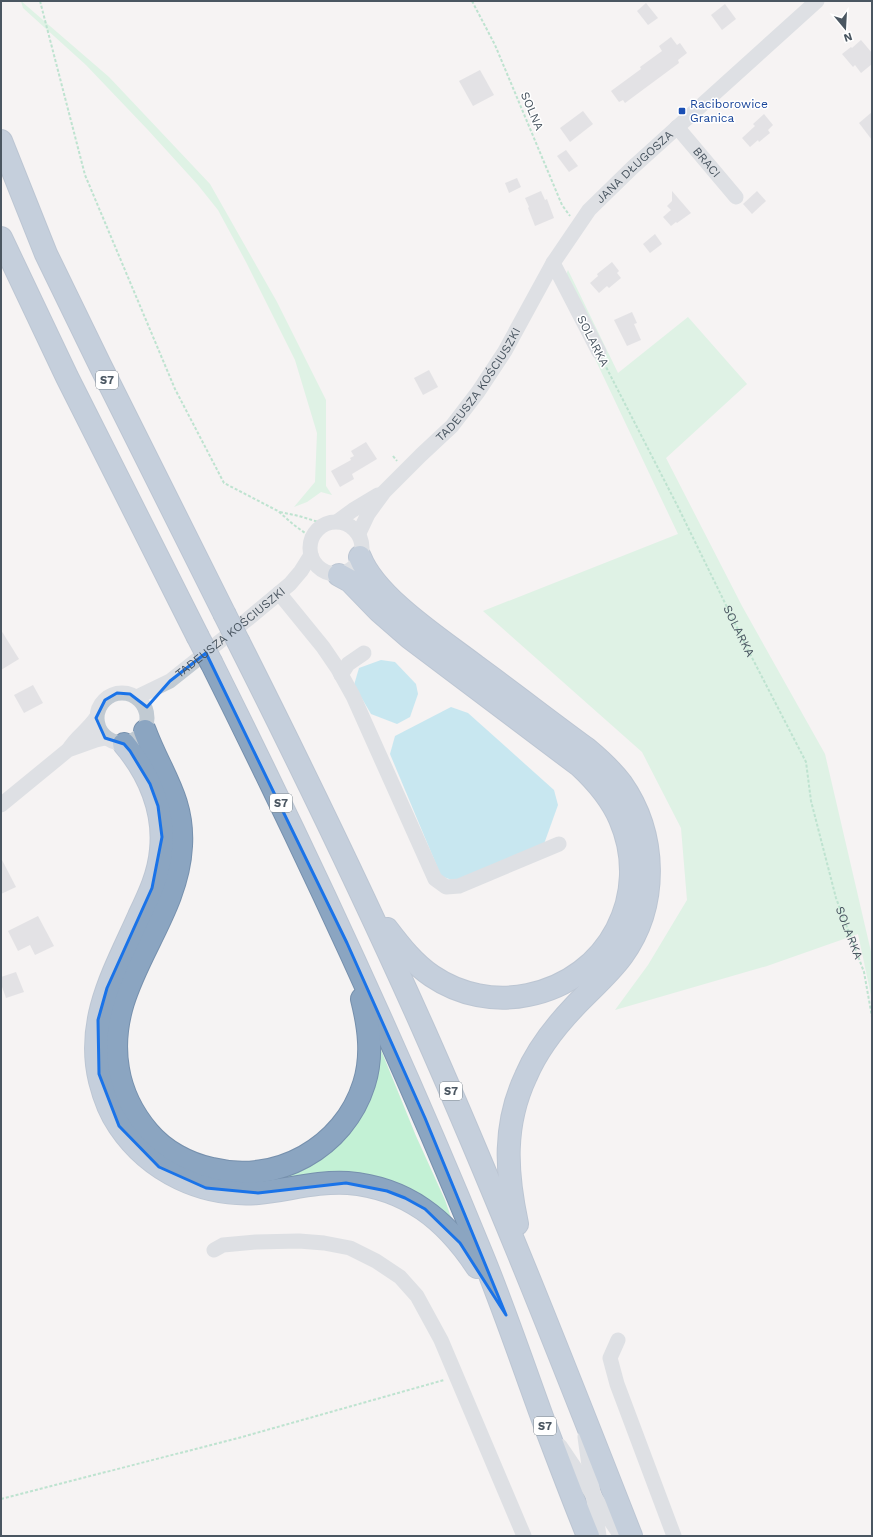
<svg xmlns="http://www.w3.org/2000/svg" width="873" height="1537" font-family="'Work Sans',sans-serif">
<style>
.green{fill:#c3f1d5}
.water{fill:#90daee}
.building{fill:#cdcfd5}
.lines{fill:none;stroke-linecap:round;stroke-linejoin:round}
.highway-casing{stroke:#7690ad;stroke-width:24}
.path{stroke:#7ad0a6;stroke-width:2;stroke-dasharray:3 2;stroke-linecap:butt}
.minor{stroke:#c1cad2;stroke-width:15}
.highway{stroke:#8ba5c1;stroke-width:22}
.highway-bridge-casing{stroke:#7690ad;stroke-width:24;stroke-linecap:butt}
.highway-bridge{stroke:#8ba5c1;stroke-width:22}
.marked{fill:none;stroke:#1a73e8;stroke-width:3;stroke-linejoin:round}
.transit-dot{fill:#1a4fb4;stroke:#fff;stroke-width:1.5}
.labels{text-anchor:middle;stroke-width:3;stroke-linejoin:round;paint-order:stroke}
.shield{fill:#fff;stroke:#808990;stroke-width:1}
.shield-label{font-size:11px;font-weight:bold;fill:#4a5661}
.transit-label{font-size:12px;fill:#164399;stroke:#fff;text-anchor:start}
.street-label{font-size:12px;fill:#4a5661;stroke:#fff}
</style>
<rect width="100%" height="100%" fill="#f5f3f3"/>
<g class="green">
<polygon points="21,1 109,77 210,184 277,302 326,400 326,486 332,495 321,492 307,502 294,507 315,482 317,433 295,360 246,262 218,210 198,185 148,130 86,65 23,8"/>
<polygon points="568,270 618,373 688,317 747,384 666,458 742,606 825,754 872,956 872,1000 858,934 767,966 615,1010 648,965 687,900 681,828 642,752 483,611 678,534 561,287"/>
<polygon points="379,1045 416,1136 445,1200 452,1220 435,1206 273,1184 227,1179 309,1165"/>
</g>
<g class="water">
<polygon points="381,660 395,662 416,684 418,694 410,717 397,724 371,714 354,685 359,668"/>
<polygon points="451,707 468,713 554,790 558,805 544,844 457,882 441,876 390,754 395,736"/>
</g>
<g class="building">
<polygon points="646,3 658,18 648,25 637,11"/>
<polygon points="725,4 736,19 722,30 711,15"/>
<polygon points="671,37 677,45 680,43 687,53 678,60 679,63 625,103 623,100 619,102 611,91 641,69 640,67 662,51 659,46"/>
<polygon points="861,40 872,53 872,64 861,73 855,65 853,67 842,54 851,47 852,48"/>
<polygon points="480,70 494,95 473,106 459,81"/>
<polygon points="583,111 593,124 570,142 560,128"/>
<polygon points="872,112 872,140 859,123"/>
<polygon points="764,114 773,125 768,130 770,133 759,142 758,140 750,147 742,138 755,126 753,124"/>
<polygon points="566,150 578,166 569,172 557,156"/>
<polygon points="517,178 521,187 509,193 505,183"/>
<polygon points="541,191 545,200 547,199 554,218 535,226 528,208 529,207 525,198"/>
<polygon points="672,191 691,213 677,223 676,222 671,226 663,217 671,210 667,206 672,201"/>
<polygon points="757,191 766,201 752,214 743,204"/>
<polygon points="655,234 662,244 650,253 643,244"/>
<polygon points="612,262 619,271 617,273 621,278 609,288 607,286 599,293 590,283 598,276 597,274"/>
<polygon points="632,312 637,323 634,324 641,340 627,346 614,320"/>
<polygon points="429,370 438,387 423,395 414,378"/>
<polygon points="366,442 377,459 352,474 354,479 340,487 331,471 351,460 350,458 354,456 351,451"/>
<polygon points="1,630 19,659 1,670"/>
<polygon points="33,685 43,703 24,713 14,695"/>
<polygon points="1,858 16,887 1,894"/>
<polygon points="38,916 54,946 35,955 30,945 18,951 8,931"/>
<polygon points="16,972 24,992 6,998 1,984 1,977"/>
</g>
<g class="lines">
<defs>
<g id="highway">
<polyline points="1,141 46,254 100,365 224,613"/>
<polyline points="1,238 67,377 197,635"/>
<path d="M 360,557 C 376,598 442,640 477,667 C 514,694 550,722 587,749 C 599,759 611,770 621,783 C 657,834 659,905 622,956 C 608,975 590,990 574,1007 C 555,1027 537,1050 526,1076 C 503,1125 506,1172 517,1224"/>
<path d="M 339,575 L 350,581 L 379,611 L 410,638 L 580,766 C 596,781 611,798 620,819 C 653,895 609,979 528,995 C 495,1002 460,995 432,976 C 414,964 400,946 387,929"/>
<path d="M 239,643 C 303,770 365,898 423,1028 C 497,1195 564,1365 631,1536"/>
<path d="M 212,664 C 309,858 400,1054 482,1255 C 505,1311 524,1368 545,1425 C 559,1462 573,1499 588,1536"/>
<path d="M 145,731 C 160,772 184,799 181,846 C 177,926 103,984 118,1069 C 122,1093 132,1113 148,1132 C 164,1151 188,1164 212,1169 C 276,1185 344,1148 364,1084 C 373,1056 369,1027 362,999"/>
<path d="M 124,744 C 149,773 165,811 161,850 C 159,874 149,895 139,916 C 115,970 85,1020 100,1081 C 104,1097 110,1113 119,1126 C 150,1172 203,1197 258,1193 C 288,1190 318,1181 348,1183 C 407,1188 446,1220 477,1267"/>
</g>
</defs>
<use href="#highway" class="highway-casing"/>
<g class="path">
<polyline points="40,1 85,175 175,389 224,483 278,511 294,525 312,538"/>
<polyline points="472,1 495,45 562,205 570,216"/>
<path id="s1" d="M 604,363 L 677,505 L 747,648 L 806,762 L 811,801 L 836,898 L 864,972 L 872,1017"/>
<polyline points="393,456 397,461"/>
<polyline points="280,512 299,516 325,524"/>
<polyline points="1,1499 242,1437 444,1380"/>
</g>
<g class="minor">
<path id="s2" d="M 677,127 L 736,197"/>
<polyline points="553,263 599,352"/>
<polyline points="338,521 353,510 378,495"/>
<circle cx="336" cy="548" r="26"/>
<path id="s3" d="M 359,533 L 368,514 L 384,492 L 421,455 L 452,426 L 478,392 L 505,351 L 553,263 L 589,210 L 632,168 L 817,1"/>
<polyline points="279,593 323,647 338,669 353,696 435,879 446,887 459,886 559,844"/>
<polyline points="341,675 348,664 364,653"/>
<circle cx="122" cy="718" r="25"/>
<path id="s4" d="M 137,697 L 170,681 L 248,619 L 290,584 L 301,571 L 311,555"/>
<path d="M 69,749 C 76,737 88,730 96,718"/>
<polyline points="1,805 68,750 96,740 105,738"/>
<polyline points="214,1250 223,1245 256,1242 299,1241 324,1243 350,1248 376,1261 400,1277 417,1296 441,1340 524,1536"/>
<polyline points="618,1340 610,1358 617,1384 674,1536"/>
<polyline points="585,1437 599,1536"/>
<polyline points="560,1446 621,1536"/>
</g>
<use href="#highway" class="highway"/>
<defs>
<g id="highway-bridge">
<polyline points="224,613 239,643"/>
<polyline points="197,635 212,664"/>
</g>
</defs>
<use href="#highway-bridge" class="highway-bridge-casing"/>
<use href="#highway-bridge" class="highway-bridge"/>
</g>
<path d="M0 0H873V1537H0ZM 206,653 L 347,943 L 425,1118 L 506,1315 L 460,1243 L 425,1209 L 405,1198 L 387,1191 L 346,1183 L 258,1193 L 206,1188 L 159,1167 L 119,1126 L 99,1074 L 98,1020 L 107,988 L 152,888 L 162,837 L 158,806 L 150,784 L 130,751 L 124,744 L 105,738 L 96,718 L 105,700 L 117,693 L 130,694 L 147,707 L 170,681 Z" fill="#f5f3f3" fill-opacity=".55" fill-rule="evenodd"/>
<path class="marked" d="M 206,653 L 347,943 L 425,1118 L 506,1315 L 460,1243 L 425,1209 L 405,1198 L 387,1191 L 346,1183 L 258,1193 L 206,1188 L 159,1167 L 119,1126 L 99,1074 L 98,1020 L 107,988 L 152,888 L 162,837 L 158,806 L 150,784 L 130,751 L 124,744 L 105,738 L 96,718 L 105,700 L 117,693 L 130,694 L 147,707 L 170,681 Z"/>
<rect class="transit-dot" x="678" y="107" width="8" height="8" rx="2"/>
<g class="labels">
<g class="shield">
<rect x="96" y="371" width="22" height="18" rx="3"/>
<rect x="270" y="794" width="22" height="18" rx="3"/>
<rect x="440" y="1082" width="22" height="18" rx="3"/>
<rect x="534" y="1417" width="22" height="18" rx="3"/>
</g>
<g class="shield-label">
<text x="107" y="384">S7</text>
<text x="281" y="807">S7</text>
<text x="451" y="1095">S7</text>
<text x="545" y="1430">S7</text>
</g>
<g class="transit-label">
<text x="690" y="108">Raciborowice<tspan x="690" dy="14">Granica</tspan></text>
</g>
<g class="street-label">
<text transform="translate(532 111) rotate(67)" y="4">SOLNA</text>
<text dy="4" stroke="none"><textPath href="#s2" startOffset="46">BRACI</textPath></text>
<text dy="4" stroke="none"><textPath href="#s3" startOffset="462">JANA DŁUGOSZA</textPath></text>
<text transform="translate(593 341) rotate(63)" y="4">SOLARKA</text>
<text dy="4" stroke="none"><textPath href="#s3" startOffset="192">TADEUSZA KOŚCIUSZKI</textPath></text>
<text dy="4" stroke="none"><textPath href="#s1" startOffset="300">SOLARKA</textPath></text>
<text dy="4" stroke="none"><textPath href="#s4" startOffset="114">TADEUSZA KOŚCIUSZKI</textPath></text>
<text dy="4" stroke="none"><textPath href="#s1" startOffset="624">SOLARKA</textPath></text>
</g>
</g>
<rect width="873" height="1537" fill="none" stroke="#4a5661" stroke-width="4"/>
<g transform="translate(845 28) rotate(162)" stroke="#ffffff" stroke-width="3" paint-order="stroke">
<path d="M0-3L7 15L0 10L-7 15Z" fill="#4a5661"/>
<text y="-6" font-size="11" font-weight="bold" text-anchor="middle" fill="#4a5661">N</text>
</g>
</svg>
